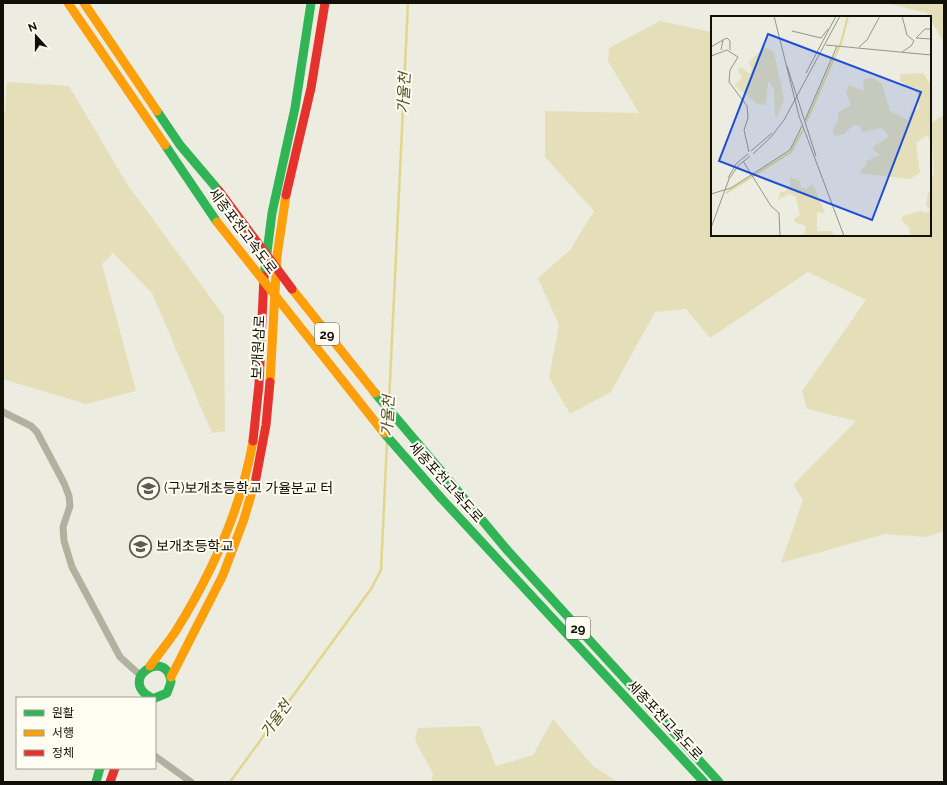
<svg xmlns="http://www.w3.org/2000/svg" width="947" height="785" font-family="Raleway,'Noto Sans KR',sans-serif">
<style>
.green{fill:#e4dfb9}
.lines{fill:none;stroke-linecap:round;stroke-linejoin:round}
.stream{stroke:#e0d68c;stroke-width:2.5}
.street{stroke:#b2b09f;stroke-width:7}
.fast{stroke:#30b455;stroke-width:9}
.slow{stroke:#ff9f0a;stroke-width:9}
.jam{stroke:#e5322d;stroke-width:9}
.fast-bridge{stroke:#30b455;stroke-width:9}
.slow-bridge{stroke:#ff9f0a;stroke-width:9}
.jam-bridge{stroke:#e5322d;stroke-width:9}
.labels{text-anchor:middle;stroke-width:4;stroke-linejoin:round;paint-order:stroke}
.shield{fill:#fffdf1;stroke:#58564e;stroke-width:1}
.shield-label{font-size:13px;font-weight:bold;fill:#100f08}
.street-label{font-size:14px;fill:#100f08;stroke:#fffdf1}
.poi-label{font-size:14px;fill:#100f08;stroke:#fffdf1;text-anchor:start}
.water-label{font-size:15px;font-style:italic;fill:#534d23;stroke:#fffdf1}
.inset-river{fill:none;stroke:#e0d68c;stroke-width:2}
.inset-road{fill:none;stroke:#95948a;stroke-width:1}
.view{fill:#1d4ed8;fill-opacity:0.15;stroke:#1d4ed8;stroke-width:2}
.inset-edge{fill:none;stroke:#100f08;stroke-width:2}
</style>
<rect width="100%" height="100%" fill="#edece1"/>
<g class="green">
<polygon points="887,3 944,3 944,43 927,13"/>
<polygon points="660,21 712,32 712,235 930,235 930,176 934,176 931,123 944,115 944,531 927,537 885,534 781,563 803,500 793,485 856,421 807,409 802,391 866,300 808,272 710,338 686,309 655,312 611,392 570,414 549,377 559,325 538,278 570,250 594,211 545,157 545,111 639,113 608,61 609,48"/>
<polygon points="7,82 69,86 127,184 224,316 225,431 212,433 152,293 113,253 102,264 136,391 86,404 3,379 3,116 5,113"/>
<polygon points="553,719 593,766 618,782 431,782 433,774 415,740 418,728 480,726 496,766 533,755"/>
</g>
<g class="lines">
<g class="stream">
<polyline points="389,402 408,3"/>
<polyline points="387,432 388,415"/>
<polyline points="230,782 371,589 381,570 387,443"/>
</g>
<g class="street">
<polyline points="3,412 31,426 37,432 64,483 69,496 70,506 63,527 64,541 72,567 120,657 140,675"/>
<polyline points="155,756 191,782"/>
</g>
<g class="fast">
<polyline points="157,111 180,145 219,191"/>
<polyline points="165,145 217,222"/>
<polyline points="264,276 272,213 295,108 311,3"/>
<polyline points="441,471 508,551 719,782"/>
<polyline points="441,498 704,782"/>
<path d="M 152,698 C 116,680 167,646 171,682 L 167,693 L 155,698"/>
<polyline points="96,782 100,768"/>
</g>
<g class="slow">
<polyline points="68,3 165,145"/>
<polyline points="84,3 157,111"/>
<polyline points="270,382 277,256 286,195"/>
<path d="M 150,666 C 159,653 169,642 177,629 C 213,571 241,509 253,441"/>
<polyline points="171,677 223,575 244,519 256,478"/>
</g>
<g class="jam">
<polyline points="286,195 311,88 325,3"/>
<polyline points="253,441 259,384 264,276"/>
<polyline points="256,478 266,425 270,382"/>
<polyline points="110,782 115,768"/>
</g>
<g class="fast-bridge">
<polyline points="375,393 441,471"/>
<polyline points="384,433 441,498"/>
</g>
<g class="slow-bridge">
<polyline points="217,222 384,433"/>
<polyline points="292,289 375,393"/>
</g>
<polyline class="jam-bridge" points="219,191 292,289"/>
</g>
<defs>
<symbol id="school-ring" viewBox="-11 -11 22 22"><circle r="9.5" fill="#fffdf1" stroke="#5d5c54" stroke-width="1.5"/><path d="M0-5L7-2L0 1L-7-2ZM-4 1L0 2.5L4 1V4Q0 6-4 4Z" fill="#5d5c54"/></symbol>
</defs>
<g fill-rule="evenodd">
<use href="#school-ring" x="136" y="476" width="25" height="25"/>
<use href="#school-ring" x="128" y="534" width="25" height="25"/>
</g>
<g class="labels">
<g class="shield">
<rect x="315" y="323" width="24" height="22" rx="3"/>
<rect x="566" y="617" width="24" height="22" rx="3"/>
</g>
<g class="shield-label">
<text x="327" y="339">29</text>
<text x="578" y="633">29</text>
</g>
<g class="street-label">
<text transform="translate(243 231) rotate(53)" y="5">세종포천고속도로</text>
<text transform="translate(258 347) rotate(-87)" y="5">보개원삼로</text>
<text transform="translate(446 482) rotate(48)" y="5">세종포천고속도로</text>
<text transform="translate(665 720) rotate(47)" y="5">세종포천고속도로</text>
</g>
<g class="poi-label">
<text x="164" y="493">(구)보개초등학교 가율분교 터</text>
<text x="156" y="551">보개초등학교</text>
</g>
<g class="water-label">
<text transform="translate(404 93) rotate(-87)" y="5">가율천</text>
<text transform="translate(388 416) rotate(-87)" y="5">가율천</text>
<text transform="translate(276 719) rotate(-54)" y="5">가율천</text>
</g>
</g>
<g transform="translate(711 16)">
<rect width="220" height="220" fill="#edece1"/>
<path d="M 53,31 L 63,36 L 73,83 L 66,101 L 64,101 L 63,74 L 59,66 L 57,67 L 55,89 L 46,88 L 23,69 L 31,62 L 27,53 L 30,51 L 39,58 L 41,52 L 37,47 ZM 212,57 L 220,69 L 220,126 L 216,119 L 205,127 L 209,157 L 199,163 L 148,157 L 156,148 L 155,145 L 169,139 L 162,134 L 162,131 L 178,120 L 171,112 L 151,116 L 149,110 L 143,109 L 131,119 L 123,120 L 122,113 L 127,105 L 127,96 L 140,89 L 135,77 L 138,69 L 153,75 L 152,63 L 162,62 L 171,68 L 179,95 L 197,104 L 200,95 L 208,93 L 206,77 L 189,65 L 189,58 ZM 79,161 L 89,165 L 90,172 L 96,173 L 102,168 L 114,197 L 106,196 L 106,215 L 120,215 L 124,220 L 86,220 L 93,218 L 95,210 L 84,206 L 83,203 L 89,199 L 85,181 L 78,178 L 67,184 L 69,176 L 73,176 L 79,170 ZM 217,176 L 220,177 L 220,220 L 200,220 L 197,210 L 190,204 L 192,200 L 209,195 L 215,197 L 220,194 L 215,189 Z" fill="#e4dfb9"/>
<path class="inset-river" d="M 95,106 L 130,27 L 137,0M 15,177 L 80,136 L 92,114"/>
<path class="inset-road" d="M 63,0 L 88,100 L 133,220M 191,0 L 196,19 L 203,25 L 200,30 L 191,36M 81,15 L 110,22 L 117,13M 205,22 L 214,13 L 220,13M 205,22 L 220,23M 115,29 L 220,39M 0,31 L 12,24M 148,31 L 156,24 L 169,0M 10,34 L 12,24 L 16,22 L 19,25 L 19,34M 0,40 L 16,34 L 27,41 L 19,54 L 18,66 L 36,90 L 37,102 L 33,114 L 38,136M 76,50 L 105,140M 95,57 L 125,0M 94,104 L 126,30M 40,135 L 61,117M 42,138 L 60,121 L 73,104 L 129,0M 32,145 L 60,190 L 68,197 L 69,220M 17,162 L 25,148 L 37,138M 0,178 L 20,172 L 79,134 L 91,110M 0,212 L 18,163 L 27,150 L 39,140"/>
<path class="view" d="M 57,18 L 210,76 L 161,204 L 8,145 Z"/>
<rect width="220" height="220" class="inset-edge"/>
</g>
<rect width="947" height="785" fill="none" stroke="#100f08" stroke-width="8"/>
<rect x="16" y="697" width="140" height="72" fill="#fffdf1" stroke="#9f9e94"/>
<rect x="24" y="710" width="20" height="6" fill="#30b455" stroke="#9f9e94"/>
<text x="52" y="717" font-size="12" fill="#100f08">원활</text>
<rect x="24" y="730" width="20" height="6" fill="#ff9f0a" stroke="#9f9e94"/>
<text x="52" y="737" font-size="12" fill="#100f08">서행</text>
<rect x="24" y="750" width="20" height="6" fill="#e5322d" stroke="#9f9e94"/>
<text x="52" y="757" font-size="12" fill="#100f08">정체</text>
<g transform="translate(36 36) rotate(339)" stroke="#fffdf1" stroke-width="3" paint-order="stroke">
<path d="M0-3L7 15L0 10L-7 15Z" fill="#100f08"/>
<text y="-6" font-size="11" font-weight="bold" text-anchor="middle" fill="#100f08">N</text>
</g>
</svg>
